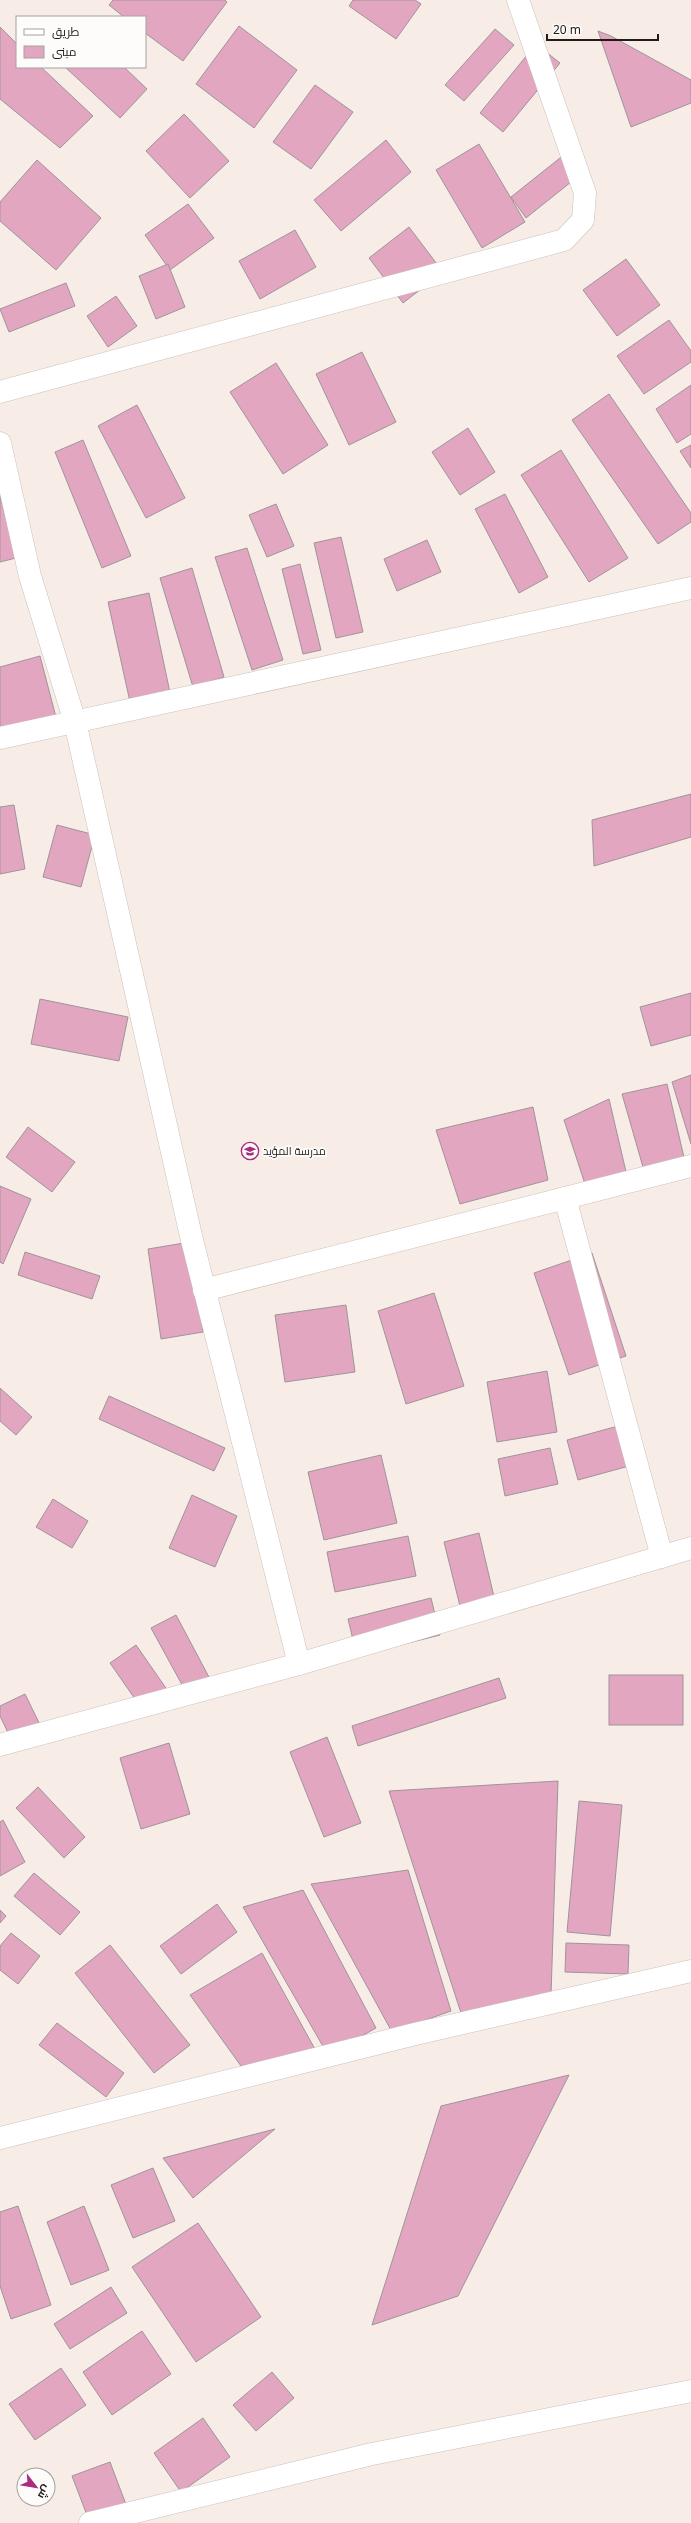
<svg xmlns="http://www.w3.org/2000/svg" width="691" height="2523" font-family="'Noto Sans',Cairo,sans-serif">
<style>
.building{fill:#e2a6c1;stroke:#9f9499}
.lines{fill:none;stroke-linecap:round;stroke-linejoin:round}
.minor-casing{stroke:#cac1ba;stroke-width:23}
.minor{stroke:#fff;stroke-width:22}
.labels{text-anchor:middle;stroke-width:3.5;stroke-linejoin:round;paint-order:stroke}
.poi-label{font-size:11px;fill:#1e1b18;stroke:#fefcfb;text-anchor:start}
</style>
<rect width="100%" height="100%" fill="#f7ede6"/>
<g class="building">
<polygon points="113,0 225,0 227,2 183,61 145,33 145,17 124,17 109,5"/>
<polygon points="353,0 415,0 421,4 396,39 349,6"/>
<polygon points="239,26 297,70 254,128 196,84"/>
<polygon points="0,27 17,44 17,67 41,67 93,116 60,148 0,99"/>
<polygon points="495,29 514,45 464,101 445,85"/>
<polygon points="598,31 611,36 691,80 691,103 631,127"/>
<polygon points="536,44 560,63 503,132 480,113"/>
<polygon points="65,67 124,67 147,89 120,118"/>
<polygon points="315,85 353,112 311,169 273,142"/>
<polygon points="184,114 229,161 190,198 146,151"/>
<polygon points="386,140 411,172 341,231 314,200"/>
<polygon points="479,144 525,222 482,248 436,170"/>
<polygon points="570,150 586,170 526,218 511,197"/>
<polygon points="37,160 101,218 56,270 0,221 0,202"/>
<polygon points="188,204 214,238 170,270 145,235"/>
<polygon points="409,227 443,272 403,303 369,258"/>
<polygon points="295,230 316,267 260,299 239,261"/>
<polygon points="626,259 660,305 617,336 583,290"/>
<polygon points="168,264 185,307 156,319 139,276"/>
<polygon points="66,283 75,306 9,332 0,309"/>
<polygon points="116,296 137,326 108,347 87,316"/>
<polygon points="669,320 691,351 691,362 644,394 617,356"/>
<polygon points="362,352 396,422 349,445 316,374"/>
<polygon points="276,363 328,445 283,474 230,392"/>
<polygon points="691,385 691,434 677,443 656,409"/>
<polygon points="609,394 691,513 691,522 658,544 572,420"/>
<polygon points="137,405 185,498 146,518 98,426"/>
<polygon points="468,428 495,472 460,495 432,452"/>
<polygon points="83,440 131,556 102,568 55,452"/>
<polygon points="691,445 691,468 680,451"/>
<polygon points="561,450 628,558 589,582 521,475"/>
<polygon points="505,494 548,577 519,593 475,509"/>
<polygon points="0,495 16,558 0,562"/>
<polygon points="276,504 294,546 267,557 249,515"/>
<polygon points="341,537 363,632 336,638 314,543"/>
<polygon points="427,540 441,572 397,591 384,559"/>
<polygon points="247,548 283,660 252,670 215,557"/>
<polygon points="300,564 321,650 303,654 282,569"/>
<polygon points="192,568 224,677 193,687 160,578"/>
<polygon points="149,593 172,702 132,711 108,602"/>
<polygon points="40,656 57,721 0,736 0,667"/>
<polygon points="691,794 691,837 594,866 592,820"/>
<polygon points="14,805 25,869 0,874 0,807"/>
<polygon points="57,825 95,835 81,887 43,877"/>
<polygon points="691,993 691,1035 651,1046 640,1007"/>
<polygon points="40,999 128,1017 119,1061 31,1044"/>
<polygon points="691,1075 691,1144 672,1082"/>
<polygon points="667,1084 686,1166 645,1174 622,1094"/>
<polygon points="609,1099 627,1176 587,1190 564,1120"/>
<polygon points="533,1107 548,1180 460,1204 436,1130"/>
<polygon points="28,1127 75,1162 52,1192 6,1157"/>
<polygon points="0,1186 31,1199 3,1264 0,1262"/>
<polygon points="190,1242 203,1332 161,1339 148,1249"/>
<polygon points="25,1252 100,1276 92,1299 18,1275"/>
<polygon points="592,1253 626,1356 569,1375 534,1273"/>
<polygon points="434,1293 464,1386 406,1404 378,1311"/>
<polygon points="346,1305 355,1372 285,1382 275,1315"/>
<polygon points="547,1371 557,1432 497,1442 487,1382"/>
<polygon points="0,1388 32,1417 16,1435 0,1421"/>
<polygon points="109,1396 225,1448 214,1471 99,1419"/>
<polygon points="629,1423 640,1463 578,1480 567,1440"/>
<polygon points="550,1448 558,1484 505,1496 498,1459"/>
<polygon points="381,1455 397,1523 324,1540 308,1472"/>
<polygon points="192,1495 237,1516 215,1567 169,1548"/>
<polygon points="53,1499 88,1521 72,1548 36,1527"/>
<polygon points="479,1533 495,1601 461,1610 444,1542"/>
<polygon points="408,1536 416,1576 335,1592 327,1552"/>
<polygon points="431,1598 440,1635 357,1656 348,1619"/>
<polygon points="176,1615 210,1679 186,1692 151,1628"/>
<polygon points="136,1645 168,1691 142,1709 110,1663"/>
<rect x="609" y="1675" width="74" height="50"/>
<polygon points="499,1678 506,1698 358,1746 352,1726"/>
<polygon points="25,1694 43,1731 14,1745 0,1716 0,1706"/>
<polygon points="327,1737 361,1823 324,1837 290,1752"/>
<polygon points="169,1743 190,1814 141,1829 120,1758"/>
<polygon points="558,1781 551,1995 462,2016 389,1791"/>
<polygon points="38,1787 85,1837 64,1858 16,1808"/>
<polygon points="579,1801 622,1805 610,1936 567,1932"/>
<polygon points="3,1820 25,1862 0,1876 0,1822"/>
<polygon points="408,1870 451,2011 392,2032 311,1884"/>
<polygon points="34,1873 80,1912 60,1935 14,1896"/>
<polygon points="303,1890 376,2028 328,2055 243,1907"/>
<polygon points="217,1904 237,1932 181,1974 160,1946"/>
<polygon points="0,1910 6,1916 0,1923"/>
<polygon points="11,1933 40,1956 18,1984 0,1970 0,1946"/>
<polygon points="566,1943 629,1945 628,1974 565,1972"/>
<polygon points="110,1945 190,2045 154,2073 75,1973"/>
<polygon points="262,1953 316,2051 241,2066 190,1995"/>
<polygon points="57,2023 124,2073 106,2097 39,2045"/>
<polygon points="569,2075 458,2296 372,2325 441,2106"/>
<polygon points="275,2129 193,2198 163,2158"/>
<polygon points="153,2168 175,2221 133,2238 111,2185"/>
<polygon points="18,2206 51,2305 11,2319 0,2286 0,2212"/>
<polygon points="84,2206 109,2270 71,2285 47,2222"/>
<polygon points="198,2223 261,2317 196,2362 132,2267"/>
<polygon points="111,2287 127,2313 70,2349 54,2324"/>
<polygon points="142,2331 171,2374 112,2415 83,2372"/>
<polygon points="61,2368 86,2405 35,2440 9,2404"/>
<polygon points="272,2372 294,2398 256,2431 233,2405"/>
<polygon points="203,2418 230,2457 181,2492 154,2453"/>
<polygon points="110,2462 133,2523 90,2523 72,2476"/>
</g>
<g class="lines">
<defs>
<g id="minor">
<polyline points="0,392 564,240 583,220 585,193 518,0"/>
<polyline points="0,443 30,576 75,722 191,1236 299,1664"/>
<polyline points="0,738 691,588"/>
<polyline points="565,1198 662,1557"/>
<polyline points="204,1290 691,1166"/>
<polyline points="0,1745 299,1664 691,1548"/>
<polyline points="0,2138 415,2034 691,1971"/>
<polyline points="90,2523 372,2454 691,2391"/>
</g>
</defs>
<use href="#minor" class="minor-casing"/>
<use href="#minor" class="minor"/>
</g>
<defs>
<symbol id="school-ring" viewBox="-11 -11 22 22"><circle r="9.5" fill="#fefcfb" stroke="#a92d7f" stroke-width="1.5"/><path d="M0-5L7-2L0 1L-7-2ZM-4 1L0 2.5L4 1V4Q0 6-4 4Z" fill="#a92d7f"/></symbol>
</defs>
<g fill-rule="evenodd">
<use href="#school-ring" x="240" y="1141" width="20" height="20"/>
</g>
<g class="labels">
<g class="poi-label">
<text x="263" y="1155">مدرسة المؤيد</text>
</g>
</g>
<rect x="16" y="16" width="130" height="52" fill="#fefcfb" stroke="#a4a2a0"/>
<rect x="24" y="29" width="20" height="6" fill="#ffffff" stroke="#a4a2a0"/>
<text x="52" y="36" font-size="12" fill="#1e1b18">طريق</text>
<rect x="24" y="46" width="20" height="12" fill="#e2a6c1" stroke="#a4a2a0"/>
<text x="52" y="56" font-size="12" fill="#1e1b18">مبنى</text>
<g transform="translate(36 2487) rotate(121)"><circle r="19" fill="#fefcfb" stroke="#a4a2a0"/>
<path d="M0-3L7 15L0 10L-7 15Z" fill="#a92d7f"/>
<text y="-6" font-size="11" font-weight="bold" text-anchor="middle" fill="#1e1b18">ش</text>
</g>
<path d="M547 34v6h111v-6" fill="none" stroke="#1e1b18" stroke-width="2"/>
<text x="553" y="34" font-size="12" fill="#1e1b18" stroke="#fefcfb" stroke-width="3" paint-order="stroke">20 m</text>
</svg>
